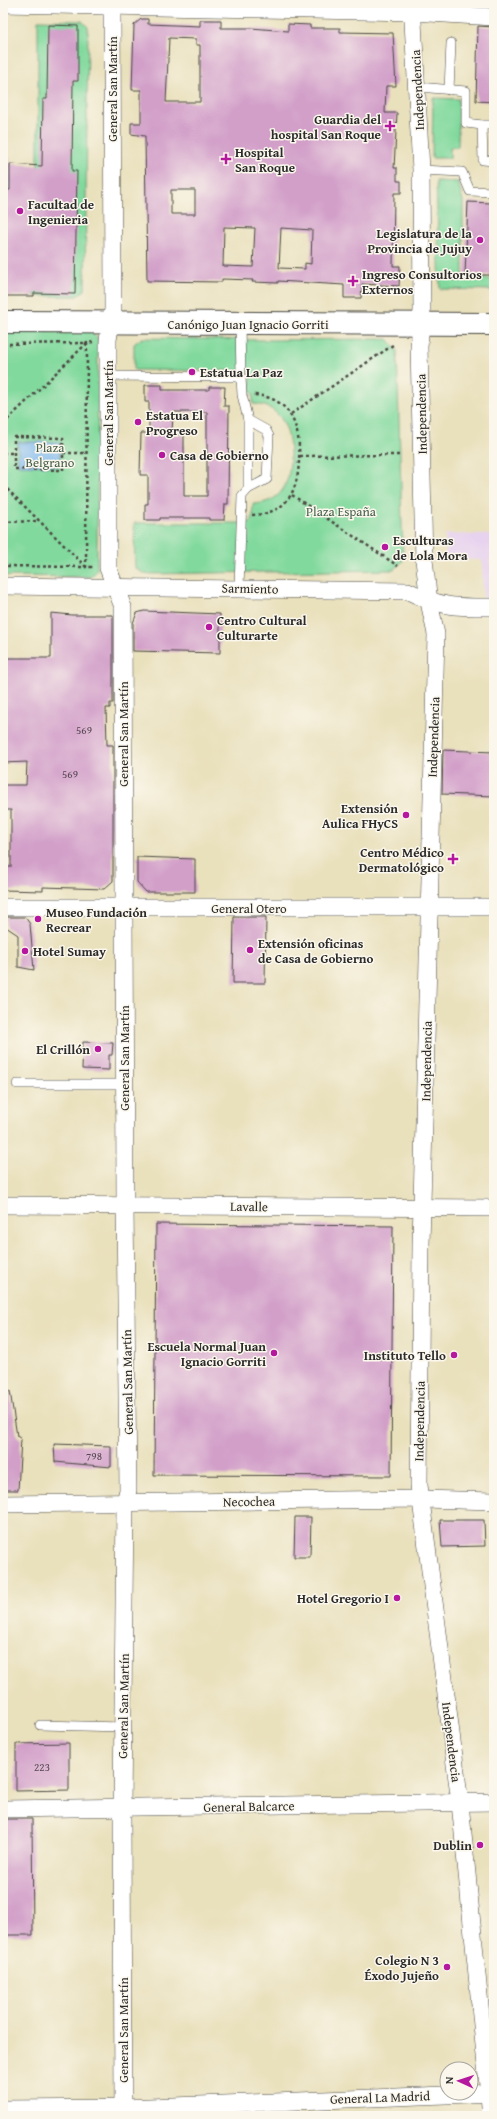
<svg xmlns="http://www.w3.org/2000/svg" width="497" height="2119" font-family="'Gentium Book Plus',serif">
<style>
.built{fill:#e7d2ef}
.industrial{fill:#c8bfd8}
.green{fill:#81d99d;stroke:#568264}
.water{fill:#7db7ee;stroke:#54718c}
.building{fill:#d29fc9;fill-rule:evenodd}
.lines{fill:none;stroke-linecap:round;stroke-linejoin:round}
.lane-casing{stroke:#484641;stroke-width:10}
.street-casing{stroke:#484641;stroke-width:18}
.primary-casing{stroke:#484641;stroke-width:24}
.path{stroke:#484641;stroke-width:2.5;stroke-dasharray:3 3;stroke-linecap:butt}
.lane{stroke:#fff;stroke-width:9}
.street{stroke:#fff;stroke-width:17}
.primary{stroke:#fff;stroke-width:22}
.poi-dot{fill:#b5179e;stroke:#fbf7ec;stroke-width:1.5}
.labels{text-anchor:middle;stroke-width:3;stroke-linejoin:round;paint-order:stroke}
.number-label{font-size:11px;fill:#554852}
.street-label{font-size:13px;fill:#2b2b2b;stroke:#fbf7ec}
.poi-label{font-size:13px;font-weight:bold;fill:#2b2b2b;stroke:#fbf7ec;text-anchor:start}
.park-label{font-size:13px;fill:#455f4d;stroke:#fbf7ec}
</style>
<rect width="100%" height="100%" fill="#fbf7ec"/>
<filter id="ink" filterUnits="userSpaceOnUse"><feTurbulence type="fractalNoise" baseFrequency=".025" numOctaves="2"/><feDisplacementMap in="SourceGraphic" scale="8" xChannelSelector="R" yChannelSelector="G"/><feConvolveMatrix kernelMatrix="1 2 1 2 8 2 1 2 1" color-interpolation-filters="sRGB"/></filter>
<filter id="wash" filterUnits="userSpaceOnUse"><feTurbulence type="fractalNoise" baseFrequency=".012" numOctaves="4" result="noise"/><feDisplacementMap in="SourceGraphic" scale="16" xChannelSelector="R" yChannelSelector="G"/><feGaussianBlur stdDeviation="0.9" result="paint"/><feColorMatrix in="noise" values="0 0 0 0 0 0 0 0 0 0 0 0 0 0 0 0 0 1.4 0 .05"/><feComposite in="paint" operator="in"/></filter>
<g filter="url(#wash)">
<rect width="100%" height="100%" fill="#e9e0bc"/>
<polygon class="built" points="445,534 494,535 494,560 490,560 490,565 492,565 491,598 483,598 482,560 446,559"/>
<rect class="industrial" x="3" y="158" width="7" height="32"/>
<g class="green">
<polygon points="38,20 82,21 88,27 85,290 77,296 34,296 38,160"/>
<polygon points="433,98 459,99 458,147 450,147 450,158 432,158"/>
<polygon points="436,181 458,182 463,201 463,278 494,279 494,290 440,289"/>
<polygon points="3,330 92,331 98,339 97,570 91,577 3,576"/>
<path d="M 142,338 L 264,340 L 388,339 L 397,350 L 403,561 L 394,570 L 145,574 L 135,568 L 134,523 L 247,523 L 252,521 L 253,504 C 282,503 290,483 290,458 C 291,433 283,405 253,404 L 253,393 L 250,392 L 251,371 L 134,370 L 134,344 Z"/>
</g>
<polygon class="water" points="18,442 60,442 60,466 18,465"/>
<g id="blocks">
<g class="building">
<path d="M 141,19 L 148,19 L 148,24 L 200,26 L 200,20 L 221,20 L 221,28 L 251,28 L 288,31 L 288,24 L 310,25 L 310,28 L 340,28 L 340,32 L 393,33 L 396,86 L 386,86 L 385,113 L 397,113 L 394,168 L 397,168 L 397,181 L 401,181 L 401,193 L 394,193 L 393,266 L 400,266 L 399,286 L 362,284 L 361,298 L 344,298 L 344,285 L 278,281 L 278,283 L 252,282 L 253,280 L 222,279 L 222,282 L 147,281 L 145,136 L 131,134 L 131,123 L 141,123 L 141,90 L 132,90 L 134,25 ZM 169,38 L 196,39 L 196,45 L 200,45 L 200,102 L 166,102 ZM 171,190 L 195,190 L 195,214 L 171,214 ZM 224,227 L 255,228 L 253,267 L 223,266 ZM 281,228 L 312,230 L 311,264 L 305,263 L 305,269 L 279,268 Z"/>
<polygon points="48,25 78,26 78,81 73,81 72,171 77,171 75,294 34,293 34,296 3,296 3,190 10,190 10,164 42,166 43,99 47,99"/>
<polygon points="478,26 494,27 494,102 476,101"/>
<polygon points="468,202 491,203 491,205 494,205 494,275 465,275"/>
<path d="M 145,385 L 162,385 L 162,390 L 209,390 L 209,387 L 225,387 L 224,406 L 229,406 L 228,504 L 225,504 L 224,520 L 209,520 L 209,518 L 160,518 L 160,520 L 145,520 L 145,504 L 148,504 L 148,475 L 140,475 L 141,433 L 149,433 L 149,402 L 145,402 ZM 173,412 L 207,412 L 207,496 L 184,496 L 184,435 L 172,434 Z"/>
<polygon points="144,611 220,614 220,653 133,651 133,623 137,613"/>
<polygon points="51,613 72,615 113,615 113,703 110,703 110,708 106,708 107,745 113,745 113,881 104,889 43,887 43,891 3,890 3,867 11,867 11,810 3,810 3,785 26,785 27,762 3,763 3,658 51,658"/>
<polygon points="443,750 494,752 494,796 442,794"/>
<polygon points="137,857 195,859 195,892 146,892 137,882"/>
<polygon points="5,917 25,917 30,924 34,970 18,967 18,935 6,927"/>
<polygon points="234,917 266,917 265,983 233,983"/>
<polygon points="83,1042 113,1043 112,1055 109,1055 109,1070 82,1069"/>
<polygon points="156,1224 393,1226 391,1476 154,1475"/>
<polygon points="10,1391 17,1436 21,1439 18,1490 3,1490 3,1392"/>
<polygon points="54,1444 111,1446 111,1467 55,1462"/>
<polygon points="295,1517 311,1517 310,1557 294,1557"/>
<polygon points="440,1520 484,1520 485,1546 442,1547"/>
<polygon points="69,1743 69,1790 16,1791 16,1744"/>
<polygon points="3,1819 32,1819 33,1935 3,1935"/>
</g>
</g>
</g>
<g filter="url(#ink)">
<use href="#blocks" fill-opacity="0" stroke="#484641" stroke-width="1"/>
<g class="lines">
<defs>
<g id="lane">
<polyline points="418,87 466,91 466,123 482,125"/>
<polyline points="449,90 451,43"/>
<polyline points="494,125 482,125 483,160 494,161"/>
<polyline points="421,170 462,172 470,191 494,192"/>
<polyline points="240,323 241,377"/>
<polyline points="107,376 241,377 242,395 248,420 266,430 269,436 267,479 248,489 242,496 239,588"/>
<polyline points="248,489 248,420"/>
<polyline points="17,1084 124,1084"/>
<polyline points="40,1725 123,1727"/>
</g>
<g id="street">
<polyline points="112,3 113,309 108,340 108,568 123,607 125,1205 128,1490 125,1502 122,1808 123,2116"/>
<polyline points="412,3 421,170 422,310 419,347 424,560 429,602 436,634 421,1245 419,1485 460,1803 491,2116"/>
<polyline points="3,4 413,12 494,17"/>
<path d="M 3,586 L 408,591 C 442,608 457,607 494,607"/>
<polyline points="3,907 494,907"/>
<polyline points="3,1205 494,1208"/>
<polyline points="3,1504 422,1499 494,1501"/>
<polyline points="3,1809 494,1802"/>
<polyline points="3,2109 124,2108 494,2093"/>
</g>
<polyline id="primary" points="3,322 494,324"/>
</defs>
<use href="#lane" class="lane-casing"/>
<use href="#street" class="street-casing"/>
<use href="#primary" class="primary-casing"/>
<g class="path">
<polyline points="3,344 87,343 86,567 3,566"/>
<polyline points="291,414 393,345"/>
<polyline points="3,424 87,343 93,342"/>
<polygon points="14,437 63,438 63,470 14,469"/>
<polyline points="3,453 14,453"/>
<polyline points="63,453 87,453"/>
<polyline points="300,456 400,455"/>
<polyline points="3,485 86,567 93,567"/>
<polyline points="292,495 398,566"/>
<path d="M 252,515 C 287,514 298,491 299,460 C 301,427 290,396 253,395"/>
<polyline points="3,522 38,521"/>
</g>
<use href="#lane" class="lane"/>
<use href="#street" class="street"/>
<use href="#primary" class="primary"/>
</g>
</g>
<g class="poi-dot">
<path d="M388 120h4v4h4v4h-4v4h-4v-4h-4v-4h4z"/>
<path d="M224 153h4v4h4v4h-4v4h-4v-4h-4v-4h4z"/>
<circle cx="20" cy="211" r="4"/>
<circle cx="480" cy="240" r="4"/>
<path d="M351 275h4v4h4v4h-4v4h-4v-4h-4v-4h4z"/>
<circle cx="192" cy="372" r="4"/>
<circle cx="138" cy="422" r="4"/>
<circle cx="162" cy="455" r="4"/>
<circle cx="385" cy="547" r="4"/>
<circle cx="209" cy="627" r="4"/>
<circle cx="406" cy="815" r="4"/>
<path d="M451 853h4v4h4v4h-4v4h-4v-4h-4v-4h4z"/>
<circle cx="38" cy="919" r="4"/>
<circle cx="250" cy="950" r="4"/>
<circle cx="25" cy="951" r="4"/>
<circle cx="98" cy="1049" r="4"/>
<circle cx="274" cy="1353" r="4"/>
<circle cx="454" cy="1355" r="4"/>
<circle cx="397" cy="1598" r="4"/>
<circle cx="480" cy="1845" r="4"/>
<circle cx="447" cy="1967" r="4"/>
</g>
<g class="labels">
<g class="number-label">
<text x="84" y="734">569</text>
<text x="70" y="778">569</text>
<text x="94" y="1460">798</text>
<text x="42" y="1771">223</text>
</g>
<g class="street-label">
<text transform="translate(112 89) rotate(-90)" y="5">General San Martín</text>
<text transform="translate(417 90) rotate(-93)" y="5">Independencia</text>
<text x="248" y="329">Canónigo Juan Ignacio Gorriti</text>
<text transform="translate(108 413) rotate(-90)" y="5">General San Martín</text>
<text transform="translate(421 414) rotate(-91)" y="5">Independencia</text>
<text transform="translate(250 588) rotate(1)" y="5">Sarmiento</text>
<text transform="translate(123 734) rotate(-90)" y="5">General San Martín</text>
<text transform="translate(433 737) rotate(-88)" y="5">Independencia</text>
<text x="249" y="913">General Otero</text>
<text transform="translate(124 1058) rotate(-90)" y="5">General San Martín</text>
<text transform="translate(426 1061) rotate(-89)" y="5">Independencia</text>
<text transform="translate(249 1206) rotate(1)" y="5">Lavalle</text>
<text transform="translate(127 1382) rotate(-91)" y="5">General San Martín</text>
<text transform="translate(419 1421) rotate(-89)" y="5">Independencia</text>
<text transform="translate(249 1501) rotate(-1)" y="5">Necochea</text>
<text transform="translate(123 1706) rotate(-89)" y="5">General San Martín</text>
<text transform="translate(452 1742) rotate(83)" y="5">Independencia</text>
<text transform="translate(249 1806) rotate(-1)" y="5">General Balcarce</text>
<text transform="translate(123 2030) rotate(-90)" y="5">General San Martín</text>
<text transform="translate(380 2097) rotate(-2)" y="5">General La Madrid</text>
</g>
<g class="poi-label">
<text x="381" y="124" text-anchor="end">Guardia del<tspan x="381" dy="15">hospital San Roque</tspan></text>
<text x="235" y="157">Hospital<tspan x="235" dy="15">San Roque</tspan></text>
<text x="28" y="209">Facultad de<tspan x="28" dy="15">Ingenieria</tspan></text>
<text x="472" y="238" text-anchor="end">Legislatura de la<tspan x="472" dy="15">Provincia de Jujuy</tspan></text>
<text x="362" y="279">Ingreso Consultorios<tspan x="362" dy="15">Externos</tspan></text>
<text x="200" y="377">Estatua La Paz</text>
<text x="146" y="420">Estatua El<tspan x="146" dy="15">Progreso</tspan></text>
<text x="170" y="460">Casa de Gobierno</text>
<text x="393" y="545">Esculturas<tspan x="393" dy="15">de Lola Mora</tspan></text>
<text x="217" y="625">Centro Cultural<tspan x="217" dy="15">Culturarte</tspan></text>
<text x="398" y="813" text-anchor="end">Extensión<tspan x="398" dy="15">Aulica FHyCS</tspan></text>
<text x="444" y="857" text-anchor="end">Centro Médico<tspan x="444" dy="15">Dermatológico</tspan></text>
<text x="46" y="917">Museo Fundación<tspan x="46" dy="15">Recrear</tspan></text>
<text x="258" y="948">Extensión oficinas<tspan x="258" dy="15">de Casa de Gobierno</tspan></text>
<text x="33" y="956">Hotel Sumay</text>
<text x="90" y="1054" text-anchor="end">El Crillón</text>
<text x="266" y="1351" text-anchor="end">Escuela Normal Juan<tspan x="266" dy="15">Ignacio Gorriti</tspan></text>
<text x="446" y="1360" text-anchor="end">Instituto Tello</text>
<text x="389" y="1603" text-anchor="end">Hotel Gregorio I</text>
<text x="472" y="1850" text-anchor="end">Dublin</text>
<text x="439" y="1965" text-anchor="end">Colegio N 3<tspan x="439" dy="15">Éxodo Jujeño</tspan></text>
</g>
<g class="park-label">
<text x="50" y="452">Plaza<tspan x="50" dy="15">Belgrano</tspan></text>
<text x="341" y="516">Plaza España</text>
</g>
</g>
<rect width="497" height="2119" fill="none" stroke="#fbf7ec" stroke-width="16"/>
<g transform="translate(459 2081) rotate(273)"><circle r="19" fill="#fbf7ec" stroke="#a8a59f"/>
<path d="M0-3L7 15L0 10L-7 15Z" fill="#b5179e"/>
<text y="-6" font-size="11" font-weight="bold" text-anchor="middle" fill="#2b2b2b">N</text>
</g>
</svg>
